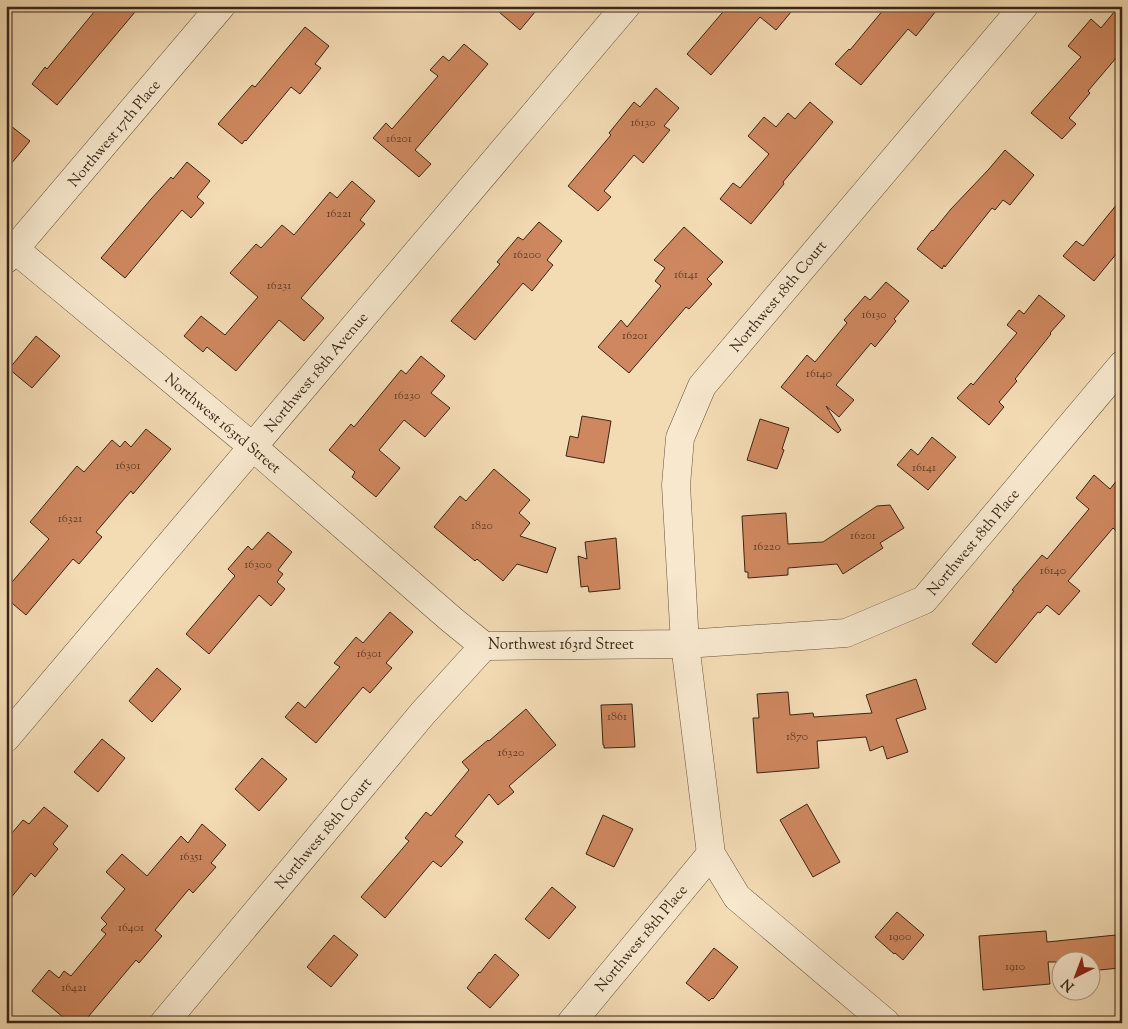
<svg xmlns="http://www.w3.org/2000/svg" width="1128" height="1029" font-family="'Sorts Mill Goudy',serif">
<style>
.building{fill:#ce875e;stroke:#392518}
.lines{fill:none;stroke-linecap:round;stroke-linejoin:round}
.street-casing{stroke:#68523f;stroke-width:29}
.street{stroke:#f7e8ce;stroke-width:28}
.labels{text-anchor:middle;stroke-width:4.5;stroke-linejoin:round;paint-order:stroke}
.number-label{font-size:12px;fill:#5e3e2a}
.street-label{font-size:15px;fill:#392518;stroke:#f7e8ce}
</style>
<rect width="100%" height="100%" fill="#f3dbb4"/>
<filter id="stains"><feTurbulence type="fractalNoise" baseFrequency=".004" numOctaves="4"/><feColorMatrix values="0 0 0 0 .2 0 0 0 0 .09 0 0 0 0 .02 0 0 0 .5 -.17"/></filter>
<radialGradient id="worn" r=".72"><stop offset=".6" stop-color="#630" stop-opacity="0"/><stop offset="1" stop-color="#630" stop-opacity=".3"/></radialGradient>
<g class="building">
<polygon points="99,6 140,6 57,105 32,84 45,67 47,69"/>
<polygon points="492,6 540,6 520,30"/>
<polygon points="728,6 796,6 776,30 760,17 711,75 687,54"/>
<polygon points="881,6 940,6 916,36 908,29 861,85 835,64 849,49 850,50 884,9"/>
<polygon points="1119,6 1122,6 1122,51 1088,91 1090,93 1069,118 1076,124 1062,139 1031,113 1081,57 1068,46 1091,19 1101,28"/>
<polygon points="305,27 329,46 315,64 321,68 300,94 291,87 246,141 245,140 242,144 218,124 252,85 255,87"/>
<polygon points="464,44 488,64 415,150 431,164 419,177 373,138 386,123 392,129 438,76 430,70 443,56 449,61"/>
<polygon points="656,88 679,108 664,126 670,130 643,163 634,155 604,191 611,197 598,211 568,186 611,135 609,133 634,102 640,107"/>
<polygon points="810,102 833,122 783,182 784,184 751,224 720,199 733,183 740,188 769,154 748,136 764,117 776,127 788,113 795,119"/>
<polygon points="6,122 30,141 6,170"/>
<polygon points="1005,150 1034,175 1010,205 1003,200 995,210 992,208 945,267 944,265 942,269 917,249 932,230 933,231 951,209 989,169"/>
<polygon points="187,162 210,181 197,197 204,203 191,218 182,210 125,278 101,258 151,199 171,177 173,179"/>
<polygon points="352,181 375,201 360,220 365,224 301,298 324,318 304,341 279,320 236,371 207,347 203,352 184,336 201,316 225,335 258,297 230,273 256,244 261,248 282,225 294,235 330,192 337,198"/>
<polygon points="1122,198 1122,247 1094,281 1063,256 1076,241 1083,246"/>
<polygon points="539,222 562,241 547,260 553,265 532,291 523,283 475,340 451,321 500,264 497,262 518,237 523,240"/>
<polygon points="684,227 723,262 707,279 712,284 689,309 686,307 629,373 598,347 621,320 627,327 661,286 655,281 665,268 654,260"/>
<polygon points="886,282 909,301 894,319 896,321 875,347 871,343 836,385 854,400 839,417 826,406 841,430 838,433 781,387 807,355 815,362 847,323 844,320 865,296 870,300"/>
<polygon points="1039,295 1065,316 1050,333 1051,334 1015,379 1017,381 999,402 1004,407 989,425 957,398 971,383 973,385 1017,333 1007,325 1019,310 1024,314"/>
<polygon points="36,336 60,356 32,388 9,369"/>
<polygon points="421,356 445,376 431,393 450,408 425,437 404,420 379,450 400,468 376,497 352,477 355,472 329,450 351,424 354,427 401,370 406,374"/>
<polygon points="582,416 611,421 604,463 566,456 570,436 578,438"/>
<polygon points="760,419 789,428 782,449 784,450 777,469 747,460"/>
<polygon points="146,429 171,449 133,494 131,491 96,532 102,537 79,564 73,559 26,615 6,598 6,589 49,539 30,522 77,466 84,472 112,440 120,447 125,441 131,447"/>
<polygon points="932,437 956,457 928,490 897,465 911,449 918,455"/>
<polygon points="494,469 530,500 519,513 530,523 520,536 556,548 547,573 517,564 503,581 477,559 475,561 434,527 460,496 466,501"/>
<polygon points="1122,474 1122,536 1113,528 1068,581 1080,591 1059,615 1047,605 1040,613 1038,612 996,663 972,644 1014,591 1012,590 1042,555 1047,559 1089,509 1076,498 1094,475 1110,489"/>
<polygon points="890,505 904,528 880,543 883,548 843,574 837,564 788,568 788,575 748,578 748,572 745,572 742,516 786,513 788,544 823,542 877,506"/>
<polygon points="268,532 292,552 278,570 283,574 277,582 285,589 271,606 259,595 209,654 186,634 235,576 228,569 248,546 252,550"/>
<polygon points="616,538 620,589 589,592 588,586 581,587 578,556 587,559 585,542"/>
<polygon points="390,612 413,632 386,663 392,668 370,693 363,687 316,743 285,717 298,702 305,708 340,667 334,663 356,637 363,643"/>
<polygon points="157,668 181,689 152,722 129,701"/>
<polygon points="916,679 926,709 896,719 908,752 887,759 883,746 870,751 866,737 817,741 819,768 757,773 753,718 759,718 757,694 788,692 790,715 813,713 814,717 872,713 866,695"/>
<polygon points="632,704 635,747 604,748 604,745 603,745 601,705"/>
<polygon points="526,709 556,745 509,786 514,792 498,805 489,794 455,836 463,842 452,855 441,867 433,861 385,918 361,897 409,841 405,838 426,812 431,816 469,770 462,762 488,740 489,741"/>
<polygon points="102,739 125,758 98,792 74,772"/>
<polygon points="262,758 287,779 259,811 235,789"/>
<polygon points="807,804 840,862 813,877 780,820"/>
<polygon points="44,807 68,826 53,844 58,849 35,877 31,873 6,904 6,840 23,820 29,824"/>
<polygon points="603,815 633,829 614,867 586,854"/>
<polygon points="202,824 226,845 211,863 216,867 193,893 189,889 155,930 162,936 139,963 136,960 83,1023 70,1023 32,991 49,970 59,978 64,971 71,976 106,934 101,930 107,924 101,918 125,889 106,872 122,854 147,876 181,836 188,843"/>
<polygon points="552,887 576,907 549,939 525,919"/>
<polygon points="897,912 924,935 903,960 895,953 894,954 875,937"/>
<polygon points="1046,931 1047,942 1116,935 1119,968 1090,971 1090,962 1048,962 1050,984 983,990 979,936"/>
<polygon points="334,935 358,955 331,987 307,967"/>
<polygon points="714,948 738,967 713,999 712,998 709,1001 686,983"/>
<polygon points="495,954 519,975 490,1008 467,988 479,972 480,973"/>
</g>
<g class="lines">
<defs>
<g id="street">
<polyline points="6,242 253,447 452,620 484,646 685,644 846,633 924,600 1122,365"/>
<polyline points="6,259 221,6"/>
<polyline points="6,738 626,6"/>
<polyline points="164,1023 423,713 484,646"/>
<polyline points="571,1023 711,854"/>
<polyline points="886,1023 737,897 711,854 685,644 676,485 680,438 702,386 1024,6"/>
</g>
</defs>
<use href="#street" class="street-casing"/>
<use href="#street" class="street"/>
</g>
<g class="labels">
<g class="number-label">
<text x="643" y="126">16130</text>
<text x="399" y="142">16201</text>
<text x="339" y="217">16221</text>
<text x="527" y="258">16200</text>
<text x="686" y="278">16141</text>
<text x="279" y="289">16231</text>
<text x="874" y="318">16130</text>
<text x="635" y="339">16201</text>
<text x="819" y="377">16140</text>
<text x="407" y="399">16230</text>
<text x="128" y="469">16301</text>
<text x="924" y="471">16141</text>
<text x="70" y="522">16321</text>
<text x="482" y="529">1820</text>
<text x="863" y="539">16201</text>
<text x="767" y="550">16220</text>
<text x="258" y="568">16300</text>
<text x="1053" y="574">16140</text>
<text x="369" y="657">16301</text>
<text x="617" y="720">1861</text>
<text x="797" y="740">1870</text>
<text x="511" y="756">16320</text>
<text x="191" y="860">16351</text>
<text x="131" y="931">16401</text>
<text x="900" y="940">1900</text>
<text x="1015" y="970">1910</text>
<text x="74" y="991">16421</text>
</g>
<g class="street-label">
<text transform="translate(114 133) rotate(-50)" y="5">Northwest 17th Place</text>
<text transform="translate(778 296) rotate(-50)" y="5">Northwest 18th Court</text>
<text transform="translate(316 372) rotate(-50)" y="5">Northwest 18th Avenue</text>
<text transform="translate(223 423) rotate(40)" y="5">Northwest 163rd Street</text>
<text transform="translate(973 542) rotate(-50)" y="5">Northwest 18th Place</text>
<text x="561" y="649">Northwest 163rd Street</text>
<text transform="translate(323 833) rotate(-50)" y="5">Northwest 18th Court</text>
<text transform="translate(641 938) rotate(-50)" y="5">Northwest 18th Place</text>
</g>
</g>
<rect width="1128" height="1029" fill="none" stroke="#f3dbb4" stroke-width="25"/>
<rect x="8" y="8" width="1113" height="1014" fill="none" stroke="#392518" stroke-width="2.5"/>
<rect x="12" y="12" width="1103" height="1004" fill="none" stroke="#392518"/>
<g transform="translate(1076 976) rotate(222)"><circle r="24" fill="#f7e8ce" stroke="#ab9a85"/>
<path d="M0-4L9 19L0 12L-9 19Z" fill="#8f2418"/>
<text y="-8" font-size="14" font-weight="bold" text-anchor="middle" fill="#392518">N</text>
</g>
<rect width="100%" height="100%" filter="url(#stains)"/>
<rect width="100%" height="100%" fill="url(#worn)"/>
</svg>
